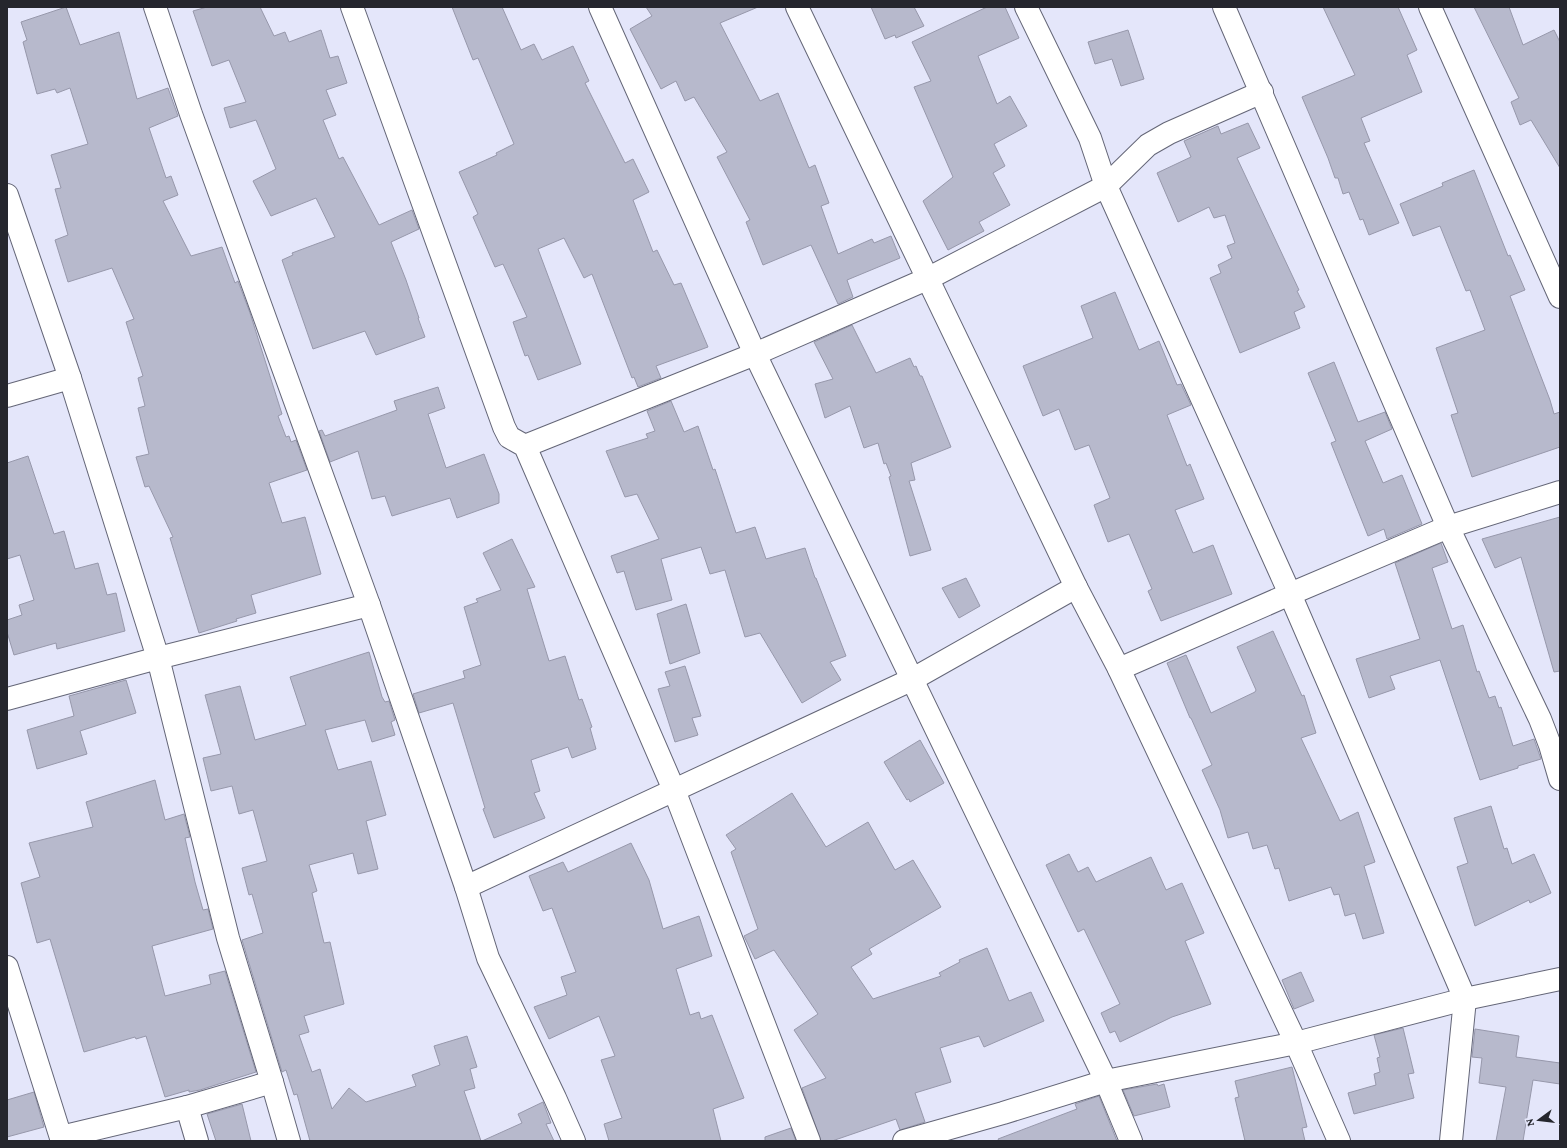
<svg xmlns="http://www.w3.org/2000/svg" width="1567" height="1148" font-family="'Crimson Pro',serif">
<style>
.building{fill:#b7b9cc;stroke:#9798ab}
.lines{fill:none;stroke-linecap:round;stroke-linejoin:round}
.minor-casing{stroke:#646677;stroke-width:24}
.minor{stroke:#fff;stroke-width:22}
</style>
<rect width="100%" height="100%" fill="#e4e6fa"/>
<g class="building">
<polygon points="66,7 80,45 119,32 137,99 168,88 178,116 149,128 166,178 171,176 178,195 163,201 191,256 222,247 235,283 238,281 250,313 282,414 278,416 286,437 289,436 291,442 296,440 307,470 269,483 282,523 305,517 321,574 251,595 256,613 236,619 237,621 199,633 170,538 173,537 149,486 145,487 136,457 149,454 138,408 145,406 138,378 143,376 126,322 134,319 112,268 68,282 55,240 68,235 55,189 61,188 51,155 88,144 70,88 57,93 55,89 37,94 23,42 27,40 21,22"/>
<polygon points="207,7 260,7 274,36 285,32 289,42 321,30 330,58 338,56 347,83 326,90 336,115 323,120 339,159 343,157 379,225 412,210 419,229 391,242 406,280 419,318 418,318 425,337 376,355 365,331 313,349 282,260 293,255 292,253 335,237 316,198 271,216 253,181 276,169 256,120 230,128 224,108 246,102 229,60 212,66 193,11"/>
<polygon points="452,7 502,7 521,50 534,44 542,60 573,46 589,81 585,83 625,163 633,159 649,192 633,200 653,252 657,250 674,285 681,283 708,347 656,366 661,378 638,387 634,377 632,378 592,274 584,278 564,238 538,249 581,364 538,380 528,355 525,356 513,322 527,317 503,264 495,267 473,217 478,214 459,172 497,155 496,153 514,144 478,58 473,60"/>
<polygon points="646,7 758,7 720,23 760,101 778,93 809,168 815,165 829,203 821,206 838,254 872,239 874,243 891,236 900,258 847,280 853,297 838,304 811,245 763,265 746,222 750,220 717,157 727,152 694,97 685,101 676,81 661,89 630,29 652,16"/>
<polygon points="871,7 914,7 924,26 896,38 895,35 885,39"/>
<polygon points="987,7 1005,7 1019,38 978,56 997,104 1010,96 1027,126 994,144 1005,166 993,173 1010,205 979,222 984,231 948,250 923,201 953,177 914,87 931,81 912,42"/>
<polygon points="1323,7 1398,7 1417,50 1407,55 1422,92 1361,118 1370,141 1364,143 1399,223 1369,235 1363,219 1360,220 1349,192 1343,194 1338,178 1335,178 1328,158 1302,97 1355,75"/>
<polygon points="1474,7 1509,7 1523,45 1554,30 1560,42 1560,168 1531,120 1520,125 1511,102 1519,98"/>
<polygon points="1128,30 1144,79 1121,86 1112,59 1095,64 1088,42"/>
<polygon points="1248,123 1260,148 1237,158 1299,290 1297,291 1305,307 1294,312 1300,328 1240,353 1210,278 1221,273 1218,265 1232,258 1227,246 1235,243 1225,215 1214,218 1209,207 1178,222 1157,173 1191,157 1184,141 1218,126 1221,134"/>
<polygon points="1474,170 1508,256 1510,255 1525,290 1510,296 1550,400 1554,414 1560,412 1560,447 1472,477 1451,415 1458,413 1436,348 1485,330 1470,290 1466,291 1440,226 1413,236 1400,204 1443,186 1442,183"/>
<polygon points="1115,292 1139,350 1159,341 1177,385 1181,384 1191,405 1167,415 1187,466 1190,464 1204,499 1175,510 1193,553 1213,545 1232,594 1161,621 1148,591 1152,589 1129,534 1108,542 1094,505 1110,498 1089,445 1075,450 1059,409 1043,416 1023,366 1093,338 1081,306"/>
<polygon points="852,325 876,373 910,358 914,367 916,366 920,376 922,376 951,447 911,463 915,480 909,481 931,550 910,556 889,477 891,476 886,463 884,464 878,443 864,448 850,406 825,418 815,384 833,379 814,342"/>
<polygon points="1334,362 1358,422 1385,412 1392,429 1365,441 1383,483 1402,475 1422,524 1387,539 1384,529 1368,536 1331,443 1336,441 1308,373"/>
<polygon points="438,387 445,408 428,414 446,468 484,454 499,494 499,503 457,518 450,498 392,516 385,496 372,499 358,451 330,462 319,431 322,430 325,436 397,410 394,401"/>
<polygon points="671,401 684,432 698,426 713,470 715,469 736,533 755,527 766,559 805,548 815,578 816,578 846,656 830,662 841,680 802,703 760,633 745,637 725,570 710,574 701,547 661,559 672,600 636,610 624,571 617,573 611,556 659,539 637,494 625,497 606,451 648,438 646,434 655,431 647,411"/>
<polygon points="28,456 54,534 64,531 75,569 98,563 107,595 116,593 125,631 57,649 56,643 14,655 7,632 7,620 22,615 19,605 34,600 20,555 7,559 7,463"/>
<polygon points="1560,517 1560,671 1554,672 1521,557 1495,568 1482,539"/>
<polygon points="512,539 535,587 527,589 549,661 565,656 579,700 582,699 592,727 590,728 596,749 572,758 568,747 531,760 540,791 534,793 545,818 494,838 483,809 485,808 453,703 419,713 413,694 465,678 463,671 481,665 464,607 478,602 476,599 501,590 483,553"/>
<polygon points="1441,543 1448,562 1432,568 1452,629 1463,625 1477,672 1479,671 1489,698 1495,696 1499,708 1501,707 1513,746 1534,739 1541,759 1518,766 1518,768 1480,780 1440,660 1390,676 1395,689 1369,698 1356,659 1420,639 1395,563"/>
<polygon points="966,578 980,606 959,618 942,588"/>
<polygon points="686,604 700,653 670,664 657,614"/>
<polygon points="1273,631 1302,696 1304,695 1316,733 1301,738 1340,821 1358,812 1375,862 1364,866 1384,933 1363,939 1355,913 1345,916 1339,894 1334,895 1331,887 1289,901 1279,868 1275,869 1267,845 1253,849 1248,832 1228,838 1220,810 1202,770 1212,765 1191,718 1190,718 1167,663 1186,655 1211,713 1255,692 1256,690 1237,647"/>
<polygon points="369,652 382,697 385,702 389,701 395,720 391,722 395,735 372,742 365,720 325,730 338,770 371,761 386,815 366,821 378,869 358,874 353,853 309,865 317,891 312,893 324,943 330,942 344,1004 304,1016 309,1032 299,1035 312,1072 320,1069 332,1109 349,1088 366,1102 416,1086 412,1075 440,1065 434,1046 467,1036 477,1067 470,1069 475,1088 464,1091 481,1141 310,1141 297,1094 294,1095 286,1070 282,1072 242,940 263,933 252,894 249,895 242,868 267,861 253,810 239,814 232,786 211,791 203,758 221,754 205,695 240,686 255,740 306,725 290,677"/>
<polygon points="685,666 701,716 692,718 698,735 675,742 658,689 670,686 665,672"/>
<polygon points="126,680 136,713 80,731 87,754 37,769 27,730 74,716 69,696"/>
<polygon points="920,740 944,783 910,802 909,799 907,800 884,762"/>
<polygon points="155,780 165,820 184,814 190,837 185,838 195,882 203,910 208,909 213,929 152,946 165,996 211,984 209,975 225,971 256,1072 200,1090 189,1092 189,1090 165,1097 146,1036 136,1039 135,1037 84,1052 50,939 37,943 21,883 40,877 29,843 93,827 86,802"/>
<polygon points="792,793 826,847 868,822 895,870 913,860 941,907 869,949 872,954 851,967 873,999 941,976 939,973 960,962 959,960 987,948 1009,1001 1031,992 1044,1021 984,1047 979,1036 940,1048 951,1082 915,1093 925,1122 900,1130 896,1119 832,1141 821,1141 802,1088 826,1078 794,1030 818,1014 774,950 755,959 744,936 758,929 731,852 736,849 726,835"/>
<polygon points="1491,806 1504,849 1507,848 1512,864 1534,854 1551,893 1530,903 1529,900 1475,926 1457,867 1468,863 1454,818"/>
<polygon points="631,843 649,880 663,929 699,916 712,956 676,969 690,1015 699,1012 701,1019 712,1015 744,1098 713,1109 721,1141 609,1141 604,1124 622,1118 601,1060 615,1056 599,1016 549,1039 534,1007 567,995 561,977 576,972 552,908 543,911 529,876 563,862 568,872"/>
<polygon points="1069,854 1078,872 1088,867 1096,882 1151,857 1166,890 1182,883 1204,933 1185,941 1211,1004 1172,1017 1120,1042 1115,1031 1110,1033 1101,1013 1120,1004 1084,929 1078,932 1046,865"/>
<polygon points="1301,972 1314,1001 1294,1009 1282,980"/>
<polygon points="1403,1028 1414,1073 1408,1074 1414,1098 1354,1114 1348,1093 1376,1085 1374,1074 1380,1072 1377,1058 1380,1057 1374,1035"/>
<polygon points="1475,1029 1519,1036 1516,1057 1560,1063 1560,1084 1533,1080 1523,1141 1496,1141 1506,1087 1479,1083 1482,1058 1472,1057"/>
<polygon points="1292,1067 1307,1127 1302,1128 1305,1141 1245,1141 1235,1098 1239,1097 1235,1081"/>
<polygon points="1157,1084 1158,1086 1164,1084 1170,1107 1134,1116 1123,1090"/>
<polygon points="34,1092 44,1127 7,1137 7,1100"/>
<polygon points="1099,1096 1117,1141 999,1141 998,1139 1077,1109 1075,1104"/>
<polygon points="543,1102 551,1123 546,1124 554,1141 482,1141 522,1123 518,1114"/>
<polygon points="242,1104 251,1141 216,1141 207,1114"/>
<polygon points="791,1128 796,1141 765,1141 765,1137"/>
</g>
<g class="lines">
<defs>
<g id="minor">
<polyline points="155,7 191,114 369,605 466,887 488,958 555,1098 574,1141"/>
<polyline points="352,7 504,427 509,437 525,446 674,790 809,1141"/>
<polyline points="600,7 755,354 1106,1081 1131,1141"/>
<polyline points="797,7 1076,587 1119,669 1296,1043 1339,1141"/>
<polyline points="1026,7 1090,138 1106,186 1290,594 1465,999 1451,1141"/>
<polyline points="1224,7 1448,527 1540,719 1550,745 1560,779"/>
<polyline points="1430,7 1560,297"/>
<polyline points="7,195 70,378 158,658 228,938 272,1082 289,1141"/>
<polyline points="7,396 70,378"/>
<polyline points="525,446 755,354 927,279 1106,186 1148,145 1169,133 1262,92"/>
<polyline points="1119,669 1290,594 1448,527 1560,492"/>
<polyline points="7,699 158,658 369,605"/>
<polyline points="466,887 913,679 1076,587"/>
<polyline points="7,967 62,1141"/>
<polyline points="187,1107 197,1141"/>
<polyline points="61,1137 187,1107 272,1082"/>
<polyline points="904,1141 1003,1113 1106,1081 1296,1043 1465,999 1560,979"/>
</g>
</defs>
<use href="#minor" class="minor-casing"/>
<use href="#minor" class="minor"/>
</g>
<rect width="1567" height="1148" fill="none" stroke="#25262d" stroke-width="16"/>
<g transform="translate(1539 1120) rotate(255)" stroke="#e4e6fa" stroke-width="3" paint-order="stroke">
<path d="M0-3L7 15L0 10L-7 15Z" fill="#25262d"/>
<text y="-6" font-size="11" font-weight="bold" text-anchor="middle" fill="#25262d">N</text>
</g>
</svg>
